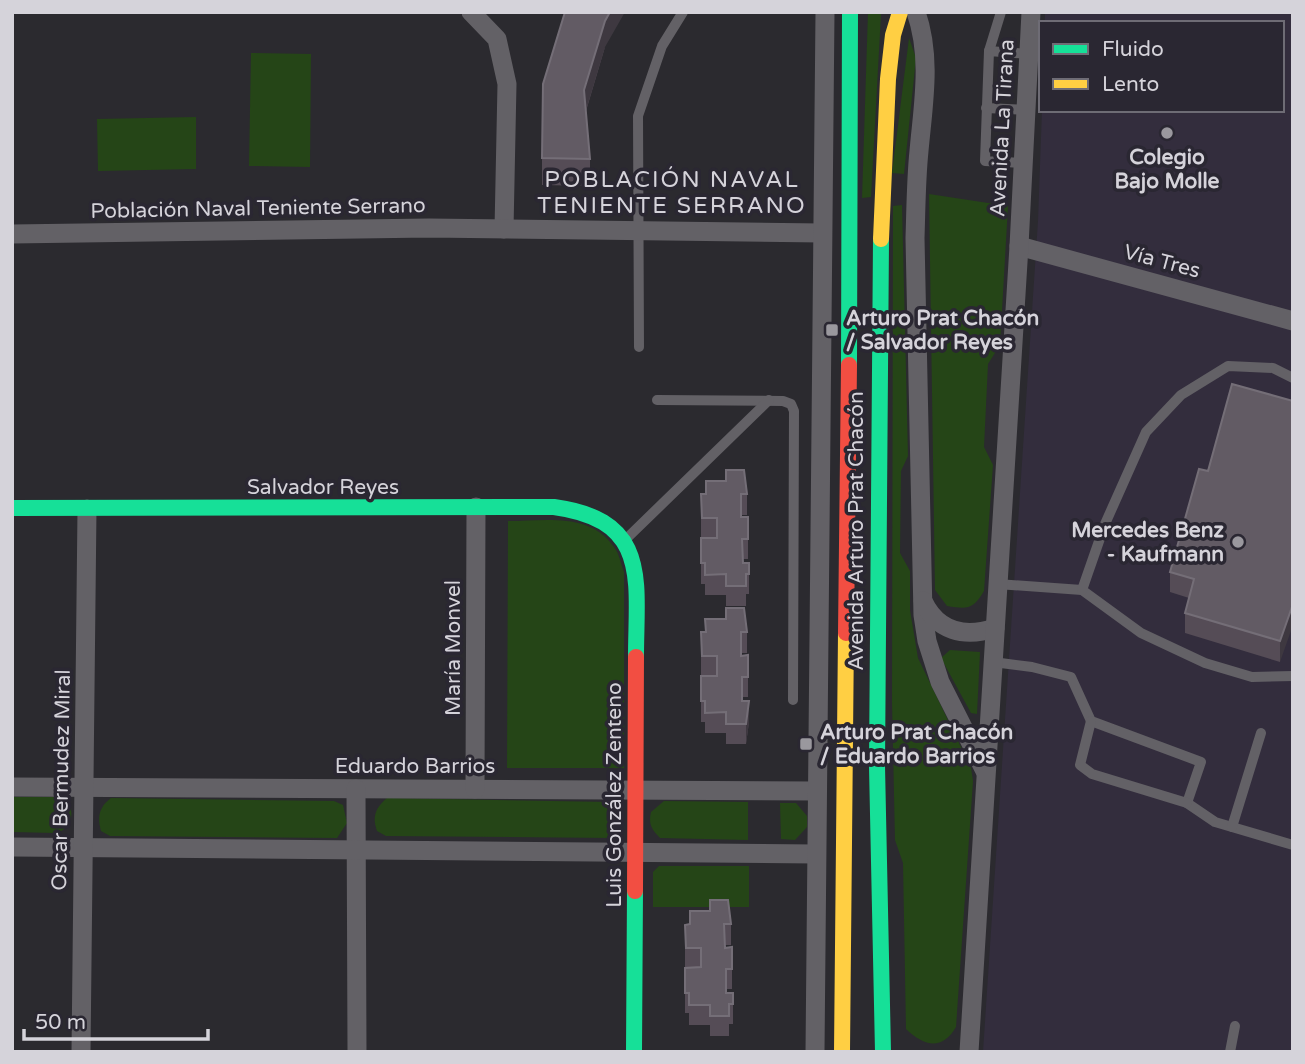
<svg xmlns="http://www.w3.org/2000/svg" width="1305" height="1064" font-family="'Varela Round',sans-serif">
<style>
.built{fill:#332d3d}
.green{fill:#254517}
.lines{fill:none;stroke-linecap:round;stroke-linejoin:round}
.lane{stroke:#636166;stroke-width:10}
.street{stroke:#636166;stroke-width:19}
.fast{stroke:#16e098;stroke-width:16}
.slow{stroke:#ffcf43;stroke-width:16}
.jam{stroke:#f24e42;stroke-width:16}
.wall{fill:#554c56}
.shaded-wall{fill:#3e3840}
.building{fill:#625b64;stroke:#746e77;stroke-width:2}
.poi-dot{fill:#9a989e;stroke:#2a2732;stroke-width:2.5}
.labels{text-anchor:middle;stroke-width:7;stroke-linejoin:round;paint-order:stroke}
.street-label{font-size:21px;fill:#d5d3da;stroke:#2a2732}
.poi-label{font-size:21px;font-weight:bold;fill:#d5d3da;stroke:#2a2732;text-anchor:start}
.neighbourhood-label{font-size:23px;letter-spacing:2px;fill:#d5d3da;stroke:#2a2732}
</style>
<rect width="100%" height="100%" fill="#2b2a2f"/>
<polygon class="built" points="1045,12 1293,12 1293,1052 983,1052 1038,221 1042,110 1282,110 1282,23 1045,23"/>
<g class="green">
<polygon points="868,12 881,14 871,197 862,198"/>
<polygon points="909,38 916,58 904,174 892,173"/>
<polygon points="251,53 311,54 310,167 249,166"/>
<polygon points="196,117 196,169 98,171 97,119"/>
<path d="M 929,194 L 1008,206 L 1000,345 L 988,364 L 984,447 L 993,465 L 984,591 C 973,610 967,609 947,606 L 935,590 Z"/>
<path d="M 902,205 L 908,456 L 901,471 L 900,553 L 910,571 L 910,610 L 918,658 L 971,768 L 973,781 L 956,1027 C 942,1051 924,1046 906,1029 L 903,863 L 895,840 L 892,702 L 893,206 Z"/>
<path d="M 508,521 C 545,521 590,512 614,547 C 619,553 621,564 624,572 L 624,768 L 507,768 Z"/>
<polygon points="950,650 980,652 977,714 971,713 941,658"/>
<path d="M 12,797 L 54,797 L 66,801 L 70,806 C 74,819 69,830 55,833 L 12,832 Z"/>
<path d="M 111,798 L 334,801 L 343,805 L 347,823 L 337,838 L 110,836 L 101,831 C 97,817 99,807 111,798 Z"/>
<path d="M 387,798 L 610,802 L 618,806 L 623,824 L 612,838 L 386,836 L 377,831 C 372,817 375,808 387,798 Z"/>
<path d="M 664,801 L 748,802 L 748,840 L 660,838 C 652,830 648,824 651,812 Z"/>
<polygon points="780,803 796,803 807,816 807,827 795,840 781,839"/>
<polygon points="659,866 749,866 749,907 653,907 653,872"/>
</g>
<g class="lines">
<g class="lane">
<polyline points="989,51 1001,12"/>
<polyline points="986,108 1026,110"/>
<polyline points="1023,163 985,161 989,51 1028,54"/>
<polyline points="639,347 638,116 662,46 683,12"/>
<polyline points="657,400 783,401 791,404 794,411 793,700"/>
<polyline points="625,540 769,400"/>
<polyline points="997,584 1082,590 1141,633 1205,663 1252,677 1293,676"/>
<polyline points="1082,590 1105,524 1146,432 1181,395 1228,366 1273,368 1293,378"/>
<polyline points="993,662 1032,667 1071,677 1091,721 1201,762 1187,803 1215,822 1293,845"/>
<polyline points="1091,721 1080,765 1092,774 1187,803"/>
<polyline points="1232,827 1261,733"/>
<polyline points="1230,1052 1235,1026"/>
</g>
<g class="street">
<polyline points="471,12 497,39 507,84 504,229"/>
<path d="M 916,12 C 932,58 923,105 919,151 C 916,180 916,209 915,238 L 923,615 L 927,641 L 940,682 L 985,771"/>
<polyline points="12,234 429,228 822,233"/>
<polyline points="1019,246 1293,321"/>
<path d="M 923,601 C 937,631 964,638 995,628"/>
<polyline points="12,787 817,791"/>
<polyline points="356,789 357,1052"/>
<polyline points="475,789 476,507"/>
<polyline points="12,847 816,854"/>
<polyline points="81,1052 87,509"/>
<polyline points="815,1052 825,12"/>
<polyline points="969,1052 1019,246 1031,12"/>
</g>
<g class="fast">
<polyline points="881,239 877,766 883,1052"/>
<polyline points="849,365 850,12"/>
<path d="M 12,508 L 554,507 C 651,520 636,581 636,657"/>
<polyline points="634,1052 635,891"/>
</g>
<g class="slow">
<polyline points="881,239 888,79 893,35 900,12"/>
<polyline points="842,1052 846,633"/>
</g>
<g class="jam">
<polyline points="846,633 849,365"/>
<polyline points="635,891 636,657"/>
</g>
</g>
<g class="wall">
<polygon points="605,47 586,111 590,159 590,186 542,185 542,158"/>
<polygon points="1293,401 1280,662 1185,633 1185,613 1189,598 1170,592 1170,572 1208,471"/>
<polygon points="701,494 747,494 747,515 741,515 741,517 748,517 748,559 742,559 743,563 749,563 749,594 746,594 746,606 726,606 726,595 705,595 705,584 701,584"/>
<polygon points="701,632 747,632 747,653 741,653 741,656 748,655 748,697 742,697 742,701 749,722 746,744 726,744 726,733 705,733 705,722 701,722"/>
<polygon points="731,924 731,945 725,945 725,948 732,947 732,989 726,989 726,993 733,1004 733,1024 729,1024 729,1036 710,1036 710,1025 689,1025 689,1013 685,1013 685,925"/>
</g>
<g class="shaded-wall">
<polygon points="610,12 625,12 605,47 584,117 584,90 605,21"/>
<polygon points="1293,604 1293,625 1280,662 1280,641"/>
<polygon points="749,701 749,722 746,744 746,724"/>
</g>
<g class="building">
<polygon points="565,12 610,12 605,21 584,90 590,159 542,158 543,84"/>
<polygon points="1232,384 1293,401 1293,604 1280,641 1185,613 1194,579 1170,572 1199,469 1208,471"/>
<polygon points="726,470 744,470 747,494 741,494 741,517 748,517 748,539 742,539 743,563 749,563 749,574 746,574 746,586 726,586 726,574 705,575 705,563 701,563 701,538 717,538 717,518 702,518 701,494 706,494 706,481 726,481"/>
<polygon points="726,608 744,608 747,632 741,632 741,656 748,655 748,677 742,677 742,701 749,701 746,724 726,724 726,712 705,713 705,701 701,701 701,676 717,676 717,656 702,656 701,632 706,632 705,619 726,619"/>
<polygon points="710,900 728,900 731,924 724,924 725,948 732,947 732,969 726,969 726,993 733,993 733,1004 729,1004 729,1016 710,1016 710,1005 689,1005 689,993 685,993 685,968 701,967 701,948 686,948 685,925 690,924 690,911 710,911"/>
</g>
<g class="poi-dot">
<circle cx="1167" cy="133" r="7"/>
<rect x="825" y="323" width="14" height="14" rx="3.5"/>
<circle cx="1238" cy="542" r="7"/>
<rect x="799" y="737" width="14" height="14" rx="3.5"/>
</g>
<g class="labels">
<g class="street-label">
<text transform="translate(1002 128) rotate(-87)" y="7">Avenida La Tirana</text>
<text transform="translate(258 208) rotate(-1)" y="7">Población Naval Teniente Serrano</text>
<text transform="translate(1162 261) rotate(15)" y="7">Vía Tres</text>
<text x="323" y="494">Salvador Reyes</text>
<text transform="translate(856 531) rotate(-90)" y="7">Avenida Arturo Prat Chacón</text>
<text transform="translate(453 648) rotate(-90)" y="7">María Monvel</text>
<text x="415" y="773">Eduardo Barrios</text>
<text transform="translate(61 780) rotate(-89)" y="7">Oscar Bermudez Miral</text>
<text transform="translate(614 795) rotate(-90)" y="7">Luis González Zenteno</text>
</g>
<g class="poi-label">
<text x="1167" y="164" text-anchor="middle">Colegio<tspan x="1167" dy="24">Bajo Molle</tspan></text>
<text x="846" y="325">Arturo Prat Chacón<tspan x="846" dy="24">/ Salvador Reyes</tspan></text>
<text x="1224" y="537" text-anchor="end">Mercedes Benz<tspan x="1224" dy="24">- Kaufmann</tspan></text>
<text x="820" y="739">Arturo Prat Chacón<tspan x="820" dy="24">/ Eduardo Barrios</tspan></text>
</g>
<g class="neighbourhood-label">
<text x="672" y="187">POBLACIÓN NAVAL<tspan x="672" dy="26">TENIENTE SERRANO</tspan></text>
</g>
</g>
<rect width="1305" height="1064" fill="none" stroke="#d5d3da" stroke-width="28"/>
<rect x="1039" y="21" width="245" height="91" fill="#2a2732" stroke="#6e6c75" stroke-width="2"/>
<rect x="1053" y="44" width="35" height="10" fill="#16e098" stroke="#6e6c75" stroke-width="2"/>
<text x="1102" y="56" font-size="21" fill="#d5d3da">Fluido</text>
<rect x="1053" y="79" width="35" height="10" fill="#ffcf43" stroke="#6e6c75" stroke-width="2"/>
<text x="1102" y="91" font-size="21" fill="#d5d3da">Lento</text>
<path d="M24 1029v10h184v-10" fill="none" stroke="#d5d3da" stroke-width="3.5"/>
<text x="35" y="1029" font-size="21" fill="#d5d3da" stroke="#2a2732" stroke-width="5" paint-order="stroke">50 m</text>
</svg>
